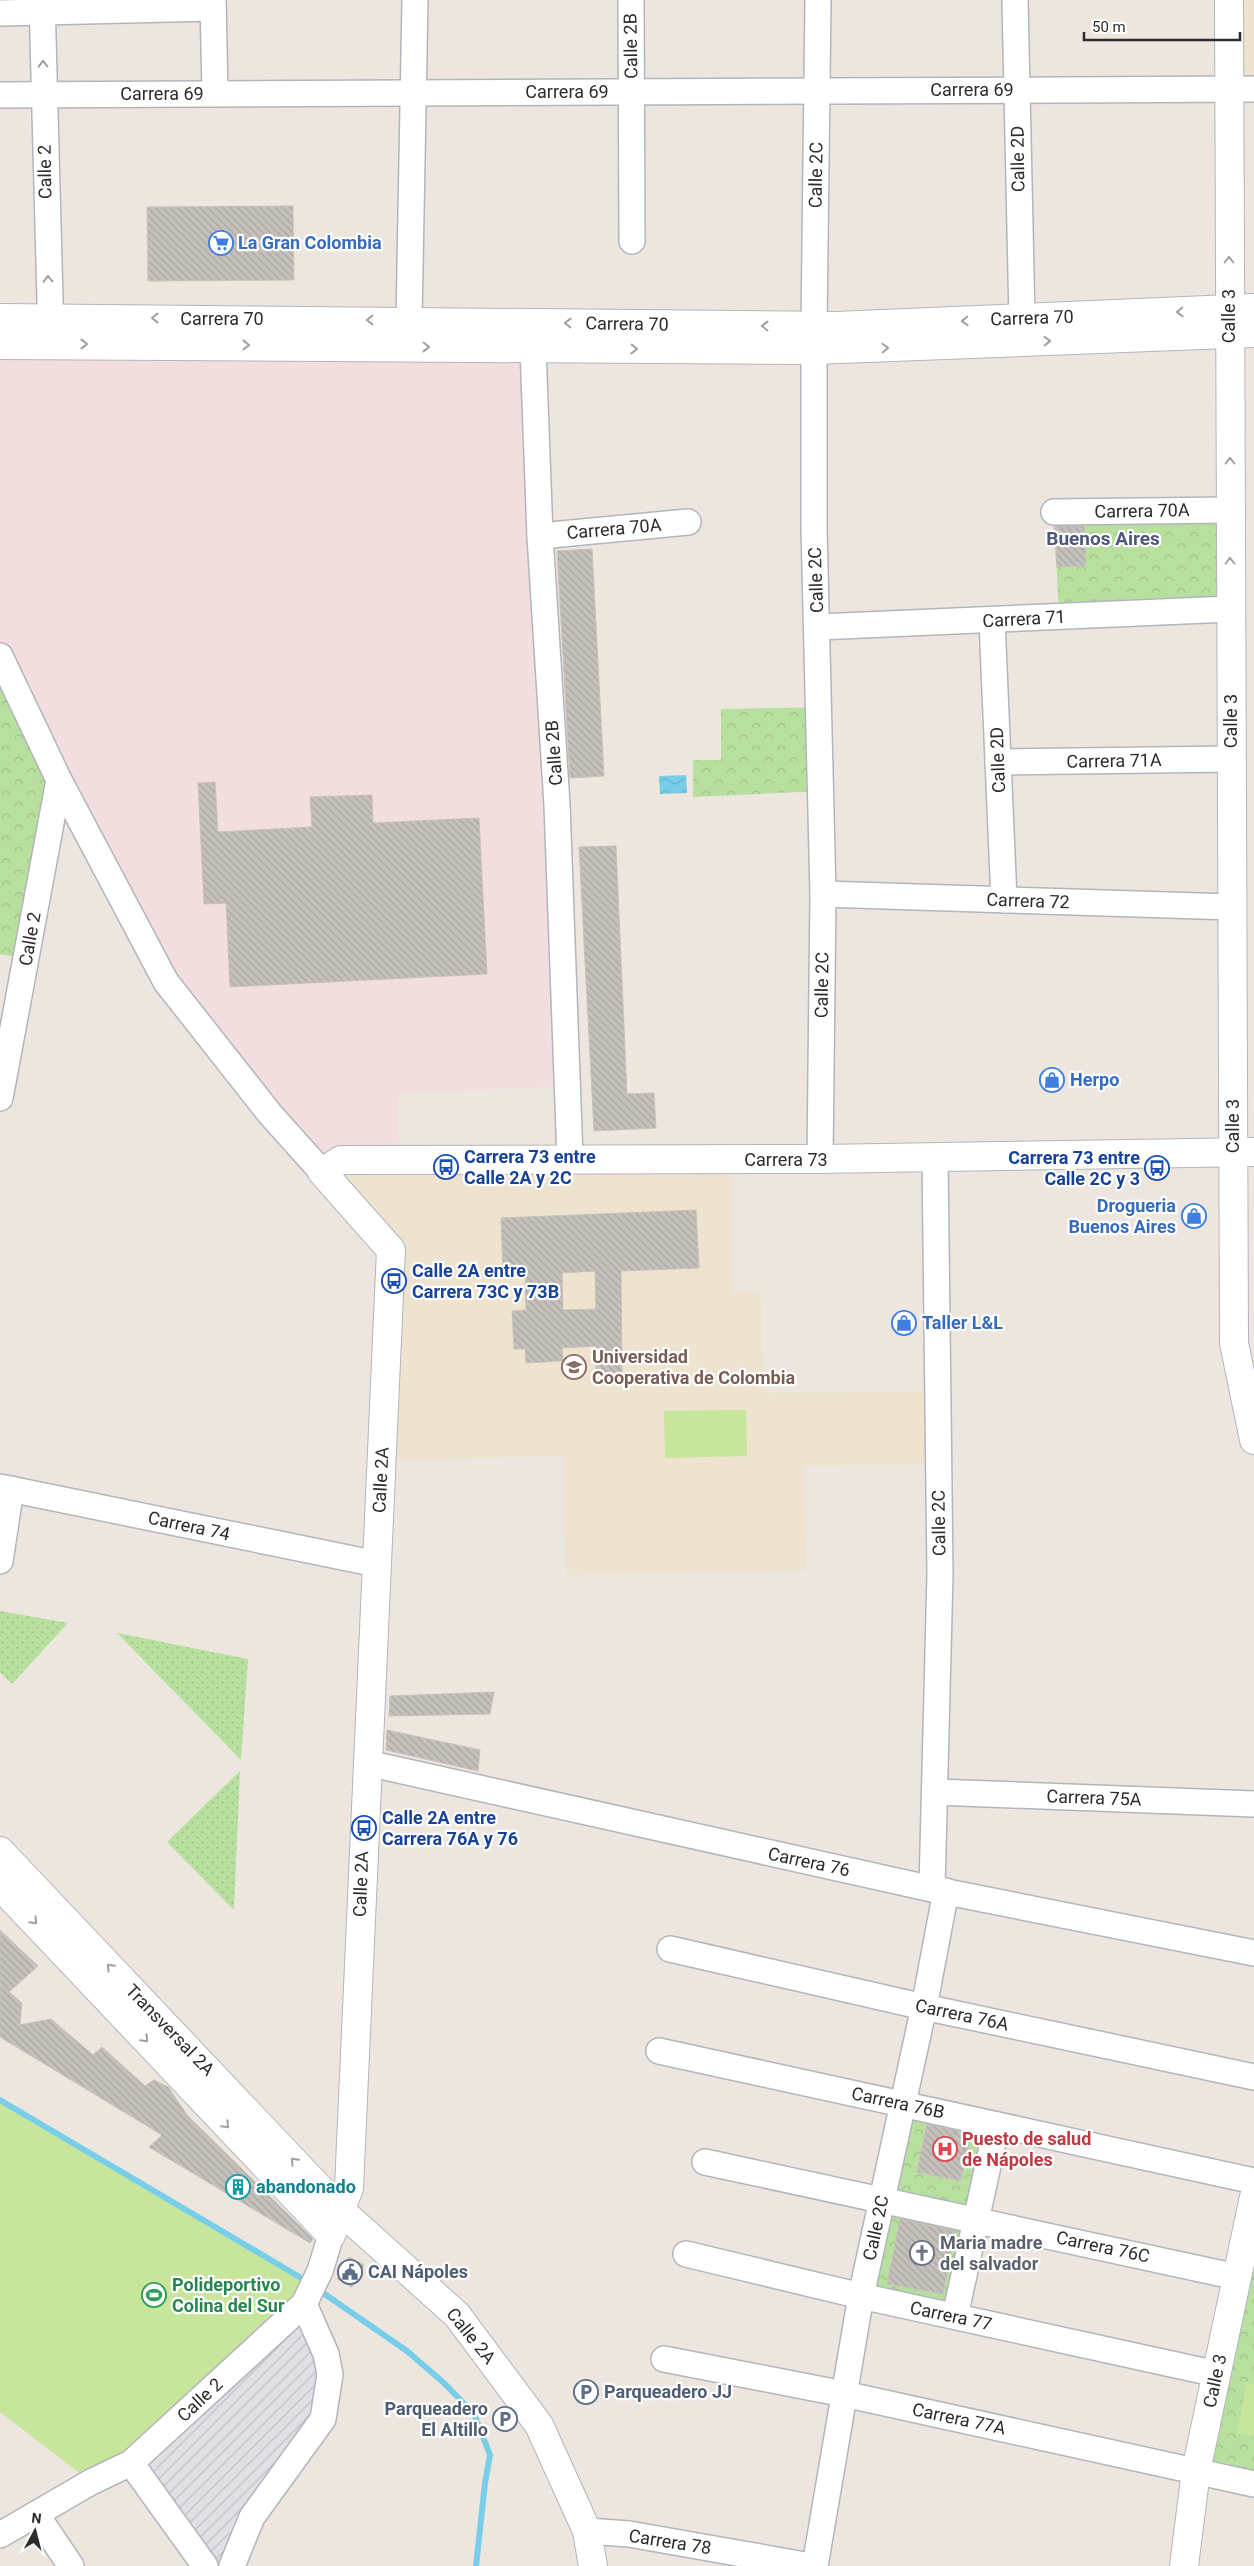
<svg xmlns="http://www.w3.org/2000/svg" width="1254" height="2566" font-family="Roboto,sans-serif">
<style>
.industrial{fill:url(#industrial-furrows)}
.education{fill:#ede3cf}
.medical{fill:#f2dddf}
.grass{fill:url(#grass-dots)}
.forest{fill:url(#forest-crowns)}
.pitch{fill:#c8e69b}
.water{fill:url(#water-waves)}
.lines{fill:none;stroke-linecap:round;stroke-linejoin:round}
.stream{stroke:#78cde8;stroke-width:6}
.building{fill:url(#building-back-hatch);stroke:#c8c2b8;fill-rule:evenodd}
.minor-casing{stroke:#b2b5be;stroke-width:28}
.tertiary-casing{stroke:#b2b5be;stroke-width:30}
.minor{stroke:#fff;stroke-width:25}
.tertiary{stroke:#fff;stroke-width:28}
.oneway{stroke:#a0a0a0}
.labels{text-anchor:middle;stroke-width:4.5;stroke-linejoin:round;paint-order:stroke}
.street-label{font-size:18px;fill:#2c2c2c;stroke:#fff}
.shop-label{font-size:18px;font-weight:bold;fill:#366cbe;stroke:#fff;text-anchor:start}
.transit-label{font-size:18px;font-weight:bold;fill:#164399;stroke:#fff;text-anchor:start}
.education-label{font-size:18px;font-weight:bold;fill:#785e54;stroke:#fff;text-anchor:start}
.health-label{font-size:18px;font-weight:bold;fill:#be3a42;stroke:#fff;text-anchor:start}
.culture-label{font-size:18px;font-weight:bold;fill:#0d838f;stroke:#fff;text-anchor:start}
.worship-label{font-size:18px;font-weight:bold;fill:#5b616d;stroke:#fff;text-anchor:start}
.service-label{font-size:18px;font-weight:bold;fill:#4e5e75;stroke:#fff;text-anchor:start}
.leisure-label{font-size:18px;font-weight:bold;fill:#27864d;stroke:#fff;text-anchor:start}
.neighbourhood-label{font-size:19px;font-weight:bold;fill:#4e577a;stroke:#fff}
</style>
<defs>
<pattern id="industrial-furrows" width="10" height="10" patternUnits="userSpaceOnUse" patternTransform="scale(1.25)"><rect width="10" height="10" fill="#e1dfe6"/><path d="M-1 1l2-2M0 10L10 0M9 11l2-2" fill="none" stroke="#c1c0c5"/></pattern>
<pattern id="grass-dots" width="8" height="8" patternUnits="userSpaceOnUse" patternTransform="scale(1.25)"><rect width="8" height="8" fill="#b7e09f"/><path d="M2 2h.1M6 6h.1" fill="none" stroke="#9ec089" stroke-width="1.8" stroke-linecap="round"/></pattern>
<pattern id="forest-crowns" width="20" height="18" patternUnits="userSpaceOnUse" patternTransform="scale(1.25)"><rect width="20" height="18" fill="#b7e09f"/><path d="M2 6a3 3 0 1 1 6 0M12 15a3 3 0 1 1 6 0" fill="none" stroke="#9ec089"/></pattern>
<pattern id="water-waves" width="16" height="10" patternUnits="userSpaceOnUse" patternTransform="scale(1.25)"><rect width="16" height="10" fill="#78cde8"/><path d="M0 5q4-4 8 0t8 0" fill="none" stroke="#68b0c7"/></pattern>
<pattern id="building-back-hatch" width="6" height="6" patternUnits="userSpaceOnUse" patternTransform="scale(1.25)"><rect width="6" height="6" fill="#c5c0bb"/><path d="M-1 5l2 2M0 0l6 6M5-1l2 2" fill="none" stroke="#a9a5a1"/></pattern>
</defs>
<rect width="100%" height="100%" fill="#ede6df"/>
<polygon class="industrial" points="304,2304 327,2397 232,2566 205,2566 131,2463"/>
<g class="education">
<polygon points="1229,0 1254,0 1254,89 1228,89"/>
<polygon points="731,1160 732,1292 761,1292 763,1393 938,1391 939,1463 804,1466 806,1570 566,1575 564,1456 382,1460 391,1250 322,1172"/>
</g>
<polygon class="medical" points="0,345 533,348 567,1086 398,1093 399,1159 322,1172 166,982 0,656"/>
<g class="grass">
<polygon points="0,1611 68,1623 12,1684 0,1672"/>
<polygon points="117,1633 248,1659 241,1760"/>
<polygon points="240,1771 234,1910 167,1842"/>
</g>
<g class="forest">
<polygon points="1230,510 1230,609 1059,618 1054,512"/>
<polygon points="0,656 59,780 26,959 0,954"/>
<polygon points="820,707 822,791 693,797 693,760 721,760 721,709"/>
<polygon points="903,2104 997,2125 955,2316 861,2296"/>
<polygon points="1254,2197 1254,2484 1196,2471"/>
</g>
<g class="pitch">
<polygon points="746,1410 747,1456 665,1458 664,1411"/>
<polygon points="0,2100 313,2285 91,2482 0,2412"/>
<polygon points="1247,2383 1254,2384 1254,2436 1237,2433"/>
</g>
<polygon class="water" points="686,775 687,793 660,794 659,776"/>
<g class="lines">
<g class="stream">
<polyline points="0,2100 308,2282"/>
<polyline points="316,2288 407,2351 444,2383 474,2414 490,2455 485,2483 476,2566"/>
</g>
</g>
<g class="building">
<polygon points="293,206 294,280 148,281 147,207"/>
<polygon points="1054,526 1084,526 1086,566 1057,567"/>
<polygon points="592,549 604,776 570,778 557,551"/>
<polygon points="215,782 218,832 312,827 310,797 372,795 373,823 479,818 487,974 230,987 226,903 204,904 198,783"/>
<polygon points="616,846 627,1094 654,1093 656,1128 594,1131 579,847"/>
<path d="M 696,1210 L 699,1268 L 621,1271 L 622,1373 L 596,1374 L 596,1346 L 562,1348 L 563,1361 L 526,1363 L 525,1349 L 514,1349 L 512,1311 L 526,1310 L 525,1274 L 503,1275 L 501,1218 ZM 595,1271 L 596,1309 L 563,1310 L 562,1273 Z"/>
<polygon points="494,1692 490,1714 389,1716 390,1696"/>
<polygon points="387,1730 480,1750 478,1771 386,1750"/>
<polygon points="0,1930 38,1966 9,1992 22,2003 20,2025 51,2019 93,2055 102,2047 145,2086 154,2080 168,2087 187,2115 313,2239 310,2243 149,2147 162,2135 0,2037"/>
<polygon points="927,2124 971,2134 961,2181 917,2172"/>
<polygon points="900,2219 955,2231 943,2294 887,2284"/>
<polygon points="349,2257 364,2265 352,2287 337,2279"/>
</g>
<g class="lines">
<defs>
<g id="minor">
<polyline points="42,0 51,337"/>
<polyline points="213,0 215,93"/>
<polyline points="631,0 632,241"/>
<polyline points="818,0 814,326 814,528 823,894 820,1159"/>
<polyline points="1015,0 1022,319"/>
<polyline points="0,13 213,8"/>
<polyline points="0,95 1254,89"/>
<polyline points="409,320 415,0"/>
<polyline points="533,348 540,536 557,805 570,1158"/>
<polyline points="1054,512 1230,510"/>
<polyline points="540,536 688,522"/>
<polyline points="992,621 1004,900"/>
<polyline points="818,627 1230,609"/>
<polyline points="0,656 59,780 166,982 270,1114 322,1172"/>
<polyline points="998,762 1231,759"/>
<polyline points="823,894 1232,907"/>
<polyline points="0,1098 59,780"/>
<polyline points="0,1487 377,1564"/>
<polyline points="0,1561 11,1489"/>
<polyline points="367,1763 932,1889 1254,1953"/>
<polyline points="935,1792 1254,1804"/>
<polyline points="932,1889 940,1574 935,1157"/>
<polyline points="670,1949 924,2007 1254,2077"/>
<polyline points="659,2051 1254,2181"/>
<polyline points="705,2162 1237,2277"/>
<polyline points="686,2254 861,2296 1217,2374"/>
<polyline points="955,2316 997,2125"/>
<polyline points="664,2359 844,2394 1254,2484"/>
<polyline points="131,2463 205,2566"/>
<polyline points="36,2514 71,2566"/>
<polyline points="587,2531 629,2534 811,2566"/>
<polyline points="0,2535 91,2482 131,2463 304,2304 320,2271 331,2235"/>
<polyline points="232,2566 252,2517 323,2419 330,2374 326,2354 304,2304"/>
<polyline points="815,2566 861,2296 924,2007 946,1891"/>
</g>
<g id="tertiary">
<polyline points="1229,0 1234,1343 1254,1440"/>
<polyline points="0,318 836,326 1254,308"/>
<polyline points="0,345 814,350 1254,333"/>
<polyline points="0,1851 340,2210 457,2315 539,2425 587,2531 593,2566"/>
<polyline points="0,1886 331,2235 349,2188 391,1250 322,1172 341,1160 820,1159 1254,1152"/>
<polyline points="1184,2566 1196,2471 1254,2197"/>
</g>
</defs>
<use href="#minor" class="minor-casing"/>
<use href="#tertiary" class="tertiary-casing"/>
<use href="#minor" class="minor"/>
<use href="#tertiary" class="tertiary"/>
</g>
<defs><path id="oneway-chevron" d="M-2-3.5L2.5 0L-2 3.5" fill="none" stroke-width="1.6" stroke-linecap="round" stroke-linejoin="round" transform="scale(1.25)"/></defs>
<g class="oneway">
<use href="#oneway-chevron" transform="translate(43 64) rotate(-91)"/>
<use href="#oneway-chevron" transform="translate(1229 260) rotate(-90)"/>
<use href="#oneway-chevron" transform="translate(48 279) rotate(-91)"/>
<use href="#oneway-chevron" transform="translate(1180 312) rotate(178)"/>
<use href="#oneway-chevron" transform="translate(155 318) rotate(-180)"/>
<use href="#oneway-chevron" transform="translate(370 320) rotate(-180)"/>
<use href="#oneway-chevron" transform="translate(965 321) rotate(178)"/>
<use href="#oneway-chevron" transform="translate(568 323) rotate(-179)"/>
<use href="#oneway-chevron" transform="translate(765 326) rotate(-179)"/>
<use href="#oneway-chevron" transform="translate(1047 341) rotate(-2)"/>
<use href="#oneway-chevron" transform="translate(84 344)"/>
<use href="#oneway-chevron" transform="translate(246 345)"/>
<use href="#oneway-chevron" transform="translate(426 347) rotate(1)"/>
<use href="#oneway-chevron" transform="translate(885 348) rotate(-2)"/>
<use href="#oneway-chevron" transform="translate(634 349) rotate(1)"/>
<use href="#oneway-chevron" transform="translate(1230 461) rotate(-90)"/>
<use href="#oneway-chevron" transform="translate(1230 561) rotate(-90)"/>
<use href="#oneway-chevron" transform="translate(34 1921) rotate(47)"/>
<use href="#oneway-chevron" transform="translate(110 1967) rotate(-134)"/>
<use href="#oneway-chevron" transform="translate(145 2039) rotate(47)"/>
<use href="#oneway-chevron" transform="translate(226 2125) rotate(46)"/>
<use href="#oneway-chevron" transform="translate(294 2161) rotate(-133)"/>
</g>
<defs>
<symbol id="supermarket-ring" viewBox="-11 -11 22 22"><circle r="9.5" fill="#fff" stroke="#3f7fe0" stroke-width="1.5"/><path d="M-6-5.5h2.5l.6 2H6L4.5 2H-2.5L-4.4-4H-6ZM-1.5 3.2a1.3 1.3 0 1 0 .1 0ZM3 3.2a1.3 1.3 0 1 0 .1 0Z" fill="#3f7fe0"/></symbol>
<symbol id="shop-ring" viewBox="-11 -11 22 22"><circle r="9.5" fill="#fff" stroke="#3f7fe0" stroke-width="1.5"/><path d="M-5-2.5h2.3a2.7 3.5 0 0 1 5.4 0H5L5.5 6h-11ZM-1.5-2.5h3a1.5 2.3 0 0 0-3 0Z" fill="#3f7fe0"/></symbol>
<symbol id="bus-ring" viewBox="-11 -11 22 22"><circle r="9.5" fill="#fff" stroke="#1a4fb4" stroke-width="1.5"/><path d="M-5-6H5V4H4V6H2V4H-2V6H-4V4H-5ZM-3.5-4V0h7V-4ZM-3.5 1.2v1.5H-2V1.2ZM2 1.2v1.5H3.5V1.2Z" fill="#1a4fb4"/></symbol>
<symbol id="university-ring" viewBox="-11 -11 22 22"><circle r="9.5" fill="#fff" stroke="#8d6e63" stroke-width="1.5"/><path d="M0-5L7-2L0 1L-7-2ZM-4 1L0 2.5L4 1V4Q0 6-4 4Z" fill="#8d6e63"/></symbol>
<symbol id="hospital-ring" viewBox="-11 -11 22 22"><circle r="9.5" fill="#fff" stroke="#e0444e" stroke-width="1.5"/><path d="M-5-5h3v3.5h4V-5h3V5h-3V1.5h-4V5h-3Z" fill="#e0444e"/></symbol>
<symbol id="building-ring" viewBox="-11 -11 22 22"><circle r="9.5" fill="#fff" stroke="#0f9aa8" stroke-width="1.5"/><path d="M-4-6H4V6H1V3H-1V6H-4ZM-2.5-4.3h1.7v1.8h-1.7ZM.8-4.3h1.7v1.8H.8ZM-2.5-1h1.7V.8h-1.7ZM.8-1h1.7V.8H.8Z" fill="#0f9aa8"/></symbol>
<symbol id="church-ring" viewBox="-11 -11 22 22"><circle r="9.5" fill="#fff" stroke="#6b7280" stroke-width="1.5"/><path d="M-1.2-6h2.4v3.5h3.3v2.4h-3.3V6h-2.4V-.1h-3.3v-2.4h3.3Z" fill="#6b7280"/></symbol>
<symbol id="civic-ring" viewBox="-11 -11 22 22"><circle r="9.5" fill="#fff" stroke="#5c6f8a" stroke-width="1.5"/><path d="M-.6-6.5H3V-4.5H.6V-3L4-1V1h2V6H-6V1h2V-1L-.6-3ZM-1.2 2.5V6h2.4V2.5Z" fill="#5c6f8a"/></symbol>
<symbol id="stadium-ring" viewBox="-11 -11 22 22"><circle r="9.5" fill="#fff" stroke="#2e9e5b" stroke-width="1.5"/><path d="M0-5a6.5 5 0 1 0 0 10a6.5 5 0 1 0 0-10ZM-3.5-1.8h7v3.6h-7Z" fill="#2e9e5b"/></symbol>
<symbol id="parking-ring" viewBox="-11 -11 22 22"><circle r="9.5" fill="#fff" stroke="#5c6f8a" stroke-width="1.5"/><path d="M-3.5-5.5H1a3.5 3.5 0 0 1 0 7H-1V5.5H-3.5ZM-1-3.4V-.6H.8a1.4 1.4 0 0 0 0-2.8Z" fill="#5c6f8a"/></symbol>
</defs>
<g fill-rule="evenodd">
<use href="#supermarket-ring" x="207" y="229" width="28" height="28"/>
<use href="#shop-ring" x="1038" y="1066" width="28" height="28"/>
<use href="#bus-ring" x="432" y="1153" width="28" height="28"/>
<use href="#bus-ring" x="1143" y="1154" width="28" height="28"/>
<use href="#shop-ring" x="1180" y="1202" width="28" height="28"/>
<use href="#bus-ring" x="380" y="1267" width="28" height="28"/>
<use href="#shop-ring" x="890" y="1309" width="28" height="28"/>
<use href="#university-ring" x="560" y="1353" width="28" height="28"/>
<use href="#bus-ring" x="350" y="1814" width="28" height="28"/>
<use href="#hospital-ring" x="931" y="2135" width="28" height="28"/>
<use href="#building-ring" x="224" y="2173" width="28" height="28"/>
<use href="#church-ring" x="908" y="2239" width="28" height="28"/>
<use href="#civic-ring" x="336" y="2258" width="28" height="28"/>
<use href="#stadium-ring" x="140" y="2281" width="28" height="28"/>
<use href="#parking-ring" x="572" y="2378" width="28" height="28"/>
<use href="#parking-ring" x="491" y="2405" width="28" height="28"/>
</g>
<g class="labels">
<g class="street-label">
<text transform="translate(631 46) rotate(-91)" y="6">Calle 2B</text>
<text x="972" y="96">Carrera 69</text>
<text x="567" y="98">Carrera 69</text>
<text x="162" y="100">Carrera 69</text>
<text transform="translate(1018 159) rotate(-91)" y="6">Calle 2D</text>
<text transform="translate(45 172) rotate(-91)" y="6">Calle 2</text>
<text transform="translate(816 175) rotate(-89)" y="6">Calle 2C</text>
<text transform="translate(1229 316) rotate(-90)" y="6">Calle 3</text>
<text transform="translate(1032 318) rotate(-2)" y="6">Carrera 70</text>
<text x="222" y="325">Carrera 70</text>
<text transform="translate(627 324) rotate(1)" y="6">Carrera 70</text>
<text transform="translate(1142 511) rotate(-1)" y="6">Carrera 70A</text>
<text transform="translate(614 529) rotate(-5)" y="6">Carrera 70A</text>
<text transform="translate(816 580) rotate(-92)" y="6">Calle 2C</text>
<text transform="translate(1024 619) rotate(-3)" y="6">Carrera 71</text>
<text transform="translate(1231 721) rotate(-90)" y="6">Calle 3</text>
<text transform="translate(554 753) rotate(-94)" y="6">Calle 2B</text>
<text transform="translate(998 760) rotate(-92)" y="6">Calle 2D</text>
<text transform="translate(1114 761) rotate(-1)" y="6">Carrera 71A</text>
<text transform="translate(1028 901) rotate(2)" y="6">Carrera 72</text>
<text transform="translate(30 939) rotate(-80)" y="6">Calle 2</text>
<text transform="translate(822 985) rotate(-89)" y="6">Calle 2C</text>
<text transform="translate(1233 1126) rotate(-90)" y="6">Calle 3</text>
<text x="786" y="1166">Carrera 73</text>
<text transform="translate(381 1480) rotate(-87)" y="6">Calle 2A</text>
<text transform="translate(939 1523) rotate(-91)" y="6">Calle 2C</text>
<text transform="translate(189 1526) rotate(12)" y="6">Carrera 74</text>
<text transform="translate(1094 1798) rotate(2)" y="6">Carrera 75A</text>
<text transform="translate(809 1862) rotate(12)" y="6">Carrera 76</text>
<text transform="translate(361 1884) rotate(-88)" y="6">Calle 2A</text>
<text transform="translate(962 2015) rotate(12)" y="6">Carrera 76A</text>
<text transform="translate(170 2030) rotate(46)" y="6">Transversal 2A</text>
<text transform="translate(898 2103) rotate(12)" y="6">Carrera 76B</text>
<text transform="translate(876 2228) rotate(-78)" y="6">Calle 2C</text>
<text transform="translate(1103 2247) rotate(12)" y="6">Carrera 76C</text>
<text transform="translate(951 2316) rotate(12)" y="6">Carrera 77</text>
<text transform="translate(471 2336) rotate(51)" y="6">Calle 2A</text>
<text transform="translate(1215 2381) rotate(-78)" y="6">Calle 3</text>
<text transform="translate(200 2400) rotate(-43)" y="6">Calle 2</text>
<text transform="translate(959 2419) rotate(12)" y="6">Carrera 77A</text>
<text transform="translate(670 2542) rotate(9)" y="6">Carrera 78</text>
</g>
<g class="shop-label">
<text x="238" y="249">La Gran Colombia</text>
<text x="1070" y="1086">Herpo</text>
<text x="1176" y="1212" text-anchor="end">Drogueria<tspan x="1176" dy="21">Buenos Aires</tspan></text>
<text x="922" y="1329">Taller L&amp;L</text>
</g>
<g class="transit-label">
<text x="464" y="1163">Carrera 73 entre<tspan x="464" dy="21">Calle 2A y 2C</tspan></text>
<text x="1140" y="1164" text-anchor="end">Carrera 73 entre<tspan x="1140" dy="21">Calle 2C y 3</tspan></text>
<text x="412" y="1277">Calle 2A entre<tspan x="412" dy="21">Carrera 73C y 73B</tspan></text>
<text x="382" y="1824">Calle 2A entre<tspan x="382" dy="21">Carrera 76A y 76</tspan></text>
</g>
<g class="education-label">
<text x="592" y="1363">Universidad<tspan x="592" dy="21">Cooperativa de Colombia</tspan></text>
</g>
<g class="health-label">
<text x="962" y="2145">Puesto de salud<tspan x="962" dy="21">de Nápoles</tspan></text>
</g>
<g class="culture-label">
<text x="256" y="2193">abandonado</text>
</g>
<g class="worship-label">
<text x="940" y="2249">Maria madre<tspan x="940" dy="21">del salvador</tspan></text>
</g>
<g class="service-label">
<text x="368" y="2278">CAI Nápoles</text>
<text x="604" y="2398">Parqueadero JJ</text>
<text x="488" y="2415" text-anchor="end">Parqueadero<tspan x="488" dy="21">El Altillo</tspan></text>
</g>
<g class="leisure-label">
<text x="172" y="2291">Polideportivo<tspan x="172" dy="21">Colina del Sur</tspan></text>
</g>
<g class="neighbourhood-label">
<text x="1103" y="545">Buenos Aires</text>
</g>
</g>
<g transform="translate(35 2531) rotate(7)" stroke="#ffffff" stroke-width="4" paint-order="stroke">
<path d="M0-4L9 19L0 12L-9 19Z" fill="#2c2c2c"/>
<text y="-8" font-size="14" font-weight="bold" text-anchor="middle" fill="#2c2c2c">N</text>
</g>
<path d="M1084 32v8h156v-8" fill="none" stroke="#2c2c2c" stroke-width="2.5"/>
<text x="1092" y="32" font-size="15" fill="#2c2c2c" stroke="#ffffff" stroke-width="4" paint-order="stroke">50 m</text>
</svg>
